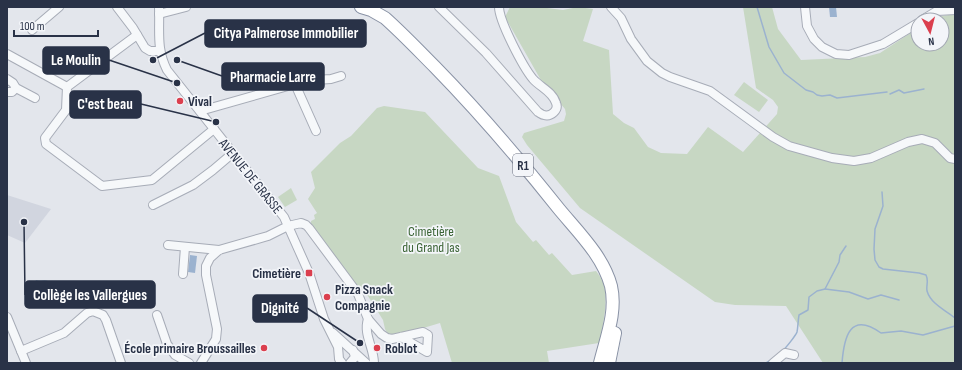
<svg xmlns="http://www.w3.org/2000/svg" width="962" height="370" font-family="'Sofia Sans Condensed',sans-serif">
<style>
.built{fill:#d1d5df}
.green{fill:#c7d7c3}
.water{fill:#9bb2cf}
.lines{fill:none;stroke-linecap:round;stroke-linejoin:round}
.stream{stroke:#9bb2cf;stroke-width:1.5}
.minor-casing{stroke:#a7acb7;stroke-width:10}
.highway-casing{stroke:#8992a5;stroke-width:14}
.minor{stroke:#f6f8fa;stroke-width:8}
.highway{stroke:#fff;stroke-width:12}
.poi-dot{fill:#db3f4e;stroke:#f3f5f9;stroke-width:1.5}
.labels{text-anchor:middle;stroke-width:3.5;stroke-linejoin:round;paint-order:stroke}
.shield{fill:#f3f5f9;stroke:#666c7c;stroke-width:1}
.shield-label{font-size:13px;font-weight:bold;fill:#293247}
.poi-label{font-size:14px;font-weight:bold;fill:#293247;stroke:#f3f5f9;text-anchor:start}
.street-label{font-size:14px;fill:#293247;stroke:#f3f5f9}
.park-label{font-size:14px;fill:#3b6435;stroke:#f3f5f9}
.leader{fill:none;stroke:#293247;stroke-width:1.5}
.callout-dot{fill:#293247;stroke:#f3f5f9;stroke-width:1.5}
.callout{fill:#293247;stroke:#293247;stroke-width:1.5}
.callout-label{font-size:15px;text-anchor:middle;font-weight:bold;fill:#fff}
</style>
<rect width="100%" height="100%" fill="#e3e6ec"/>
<polygon class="built" points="7,195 51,209 25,243 7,235"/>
<g class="green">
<polygon points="510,7 539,7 563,10 578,7 593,9 583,41 609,50 613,114 624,123 634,128 648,147 661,153 687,154 708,127 743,152 777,114 778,107 773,100 756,88 743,7 772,7 778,29 801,60 865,57 880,53 918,28 918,44 942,44 942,20 931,20 936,17 955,14 955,363 823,363 786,306 735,305 715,302 580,208 527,145 522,137 524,133 564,121 566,114 565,109 542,82 505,17"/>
<polygon points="744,82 768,100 759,112 734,95"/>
<path d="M 384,106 L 425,112 L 478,168 L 499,176 L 516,222 L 533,242 L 536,240 L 549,255 L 552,253 L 572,275 L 596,271 C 599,275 601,278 603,282 C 609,299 603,327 599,343 L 547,351 L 549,363 L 452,363 L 440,323 L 390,338 L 385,329 L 383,320 L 368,296 L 364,295 L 311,224 L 311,221 L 315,219 L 314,215 L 317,213 L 308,199 L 315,188 L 311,172 L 340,143 L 351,136 L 377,108 Z"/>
<polygon points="291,188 297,200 285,207 278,197"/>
</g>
<g class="water">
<polygon points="829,7 836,7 837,17 830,17"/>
<polygon points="190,255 197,256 195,273 188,272"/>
<path d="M 36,280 C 41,282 44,279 48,281 L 50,284 L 49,286 C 45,291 40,289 36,285 L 35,282 Z"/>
</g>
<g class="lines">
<g class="stream">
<polyline points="757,7 769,47 784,73 806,90 813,92 817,95 822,96 830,95 837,98 887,92"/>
<polyline points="890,94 899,90 904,93 924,89"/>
<path d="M 882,192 L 883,206 L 875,229 L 874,249 L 875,260 L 879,267 L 883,269 L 919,273 L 926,275 C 929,281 926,285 927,291 C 931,304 945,310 955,318"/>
<polyline points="825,289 849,292 868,299 881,295 899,300"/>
<path d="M 783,350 C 786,348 796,335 797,332 C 798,327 798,321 799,315 L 808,310 L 809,297 L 817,291 L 825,289 L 839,262 L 840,255 L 846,246"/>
<polyline points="766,363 771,360"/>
<path d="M 842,363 C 844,337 850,311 881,333 L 901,331 L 923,335 L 955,326"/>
</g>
<defs>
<g id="minor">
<polyline points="117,7 133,28 145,48 150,51 159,51"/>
<path d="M 159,7 C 160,32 156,48 167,70 L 284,217 L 309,273 L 324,319 L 338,347 L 339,359 L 342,363"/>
<path d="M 439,7 L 486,53 L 538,112 C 540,113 542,115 544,115 C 551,117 559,110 556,103 C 553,92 540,87 533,79 C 523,67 499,21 499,7"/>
<polyline points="611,7 621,18 631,39 647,61 662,73 670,77 710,91 773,137 789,146 832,158 854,161 871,158 908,142 922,139 935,143 950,158 955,159"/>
<polyline points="805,7 807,26 814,39 822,47 836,54 849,55 883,44 918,23"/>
<polyline points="159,14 186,7"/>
<polyline points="922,20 937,11 955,10"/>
<polyline points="32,30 59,7"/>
<polyline points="137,35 67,87 66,110 45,138 46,144 102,186 152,180 214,129"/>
<polyline points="7,54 67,87"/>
<polyline points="7,79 13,83 16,88 35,98"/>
<polyline points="295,84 299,81 331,79 341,76"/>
<polyline points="7,92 12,92 16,88"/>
<polyline points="200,111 295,84 316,131"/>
<polyline points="153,205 193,185 213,170 233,153"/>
<polyline points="168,245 219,250"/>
<polyline points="183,274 185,247"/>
<polyline points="157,315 167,344 175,355 189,363"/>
<polyline points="7,317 26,363"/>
<path d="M 368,319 C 363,334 374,348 374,363"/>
<polyline points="333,333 366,363"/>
<polyline points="21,351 64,333 87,313 93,311 103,315 106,320 121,363"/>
<polyline points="201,363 216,339 217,329 206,275 206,266 210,258 219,250 268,236 288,226 301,223 306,225 309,228 358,294 368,319 381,334 387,338 392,339 423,332 428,335 427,352 401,337"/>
<polyline points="350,363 355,357 353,350"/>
<polyline points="773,363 785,353 794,355"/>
</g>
<g id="highway">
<path d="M 361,7 L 371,10 L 385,18 C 403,34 419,51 435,67 C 479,112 520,160 559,209 C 578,232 603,256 611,286 C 617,312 606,338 600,363"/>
<polyline points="609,363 615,333"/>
</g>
</defs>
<use href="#minor" class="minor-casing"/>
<use href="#highway" class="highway-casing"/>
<use href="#minor" class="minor"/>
<use href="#highway" class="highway"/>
</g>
<g class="poi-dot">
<circle cx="180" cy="101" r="4"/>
<rect x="305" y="269" width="8" height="8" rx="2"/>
<circle cx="327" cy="297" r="4"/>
<circle cx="264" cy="348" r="4"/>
<circle cx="377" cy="348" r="4"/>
</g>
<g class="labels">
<rect class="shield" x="513" y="154" width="20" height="22" rx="3"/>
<g class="shield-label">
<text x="523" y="170">R1</text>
</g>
<g class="poi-label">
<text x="188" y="106">Vival</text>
<text x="301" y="278" text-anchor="end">Cimetière</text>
<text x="335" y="294">Pizza Snack<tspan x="335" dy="16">Compagnie</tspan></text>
<text x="256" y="353" text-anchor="end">École primaire Broussailles</text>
<text x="385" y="353">Roblot</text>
</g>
<g class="street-label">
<text transform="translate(251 176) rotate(51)" y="5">AVENUE DE GRASSE</text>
</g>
<g class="park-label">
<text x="431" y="236">Cimetière<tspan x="431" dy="16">du Grand Jas</tspan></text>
</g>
</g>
<path class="leader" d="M153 60L205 33M177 83L109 60M177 60L222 76M216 122L141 104M24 222L25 295M360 343L307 308"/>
<g class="callout-dot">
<circle cx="153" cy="60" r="4"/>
<circle cx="177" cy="83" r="4"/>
<circle cx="177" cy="60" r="4"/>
<circle cx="216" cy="122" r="4"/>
<circle cx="24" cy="222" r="4"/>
<circle cx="360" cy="343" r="4"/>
</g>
<g class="callout">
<rect x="205" y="20" width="161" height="27" rx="4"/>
<rect x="43" y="47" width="66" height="27" rx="4"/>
<rect x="222" y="63" width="102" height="27" rx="4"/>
<rect x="70" y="91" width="71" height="27" rx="4"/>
<rect x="25" y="281" width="130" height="27" rx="4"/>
<rect x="253" y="295" width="54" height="27" rx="4"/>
</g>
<g class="callout-label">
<text x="286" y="38">Citya Palmerose Immobilier</text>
<text x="76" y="65">Le Moulin</text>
<text x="273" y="82">Pharmacie Larre</text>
<text x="105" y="109">C'est beau</text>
<text x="90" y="300">Collège les Vallergues</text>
<text x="280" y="313">Dignité</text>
</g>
<rect width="962" height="370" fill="none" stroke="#293247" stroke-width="16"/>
<g transform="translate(930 32) rotate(173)"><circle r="19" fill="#f3f5f9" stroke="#a2a7b2"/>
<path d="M0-3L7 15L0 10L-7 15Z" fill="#db3f4e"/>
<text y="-6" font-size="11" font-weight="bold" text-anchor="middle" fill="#293247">N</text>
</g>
<path d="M14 30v6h84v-6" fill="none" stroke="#293247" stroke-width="2"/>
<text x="20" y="30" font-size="12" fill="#293247" stroke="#f3f5f9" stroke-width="3" paint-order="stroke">100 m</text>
</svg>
